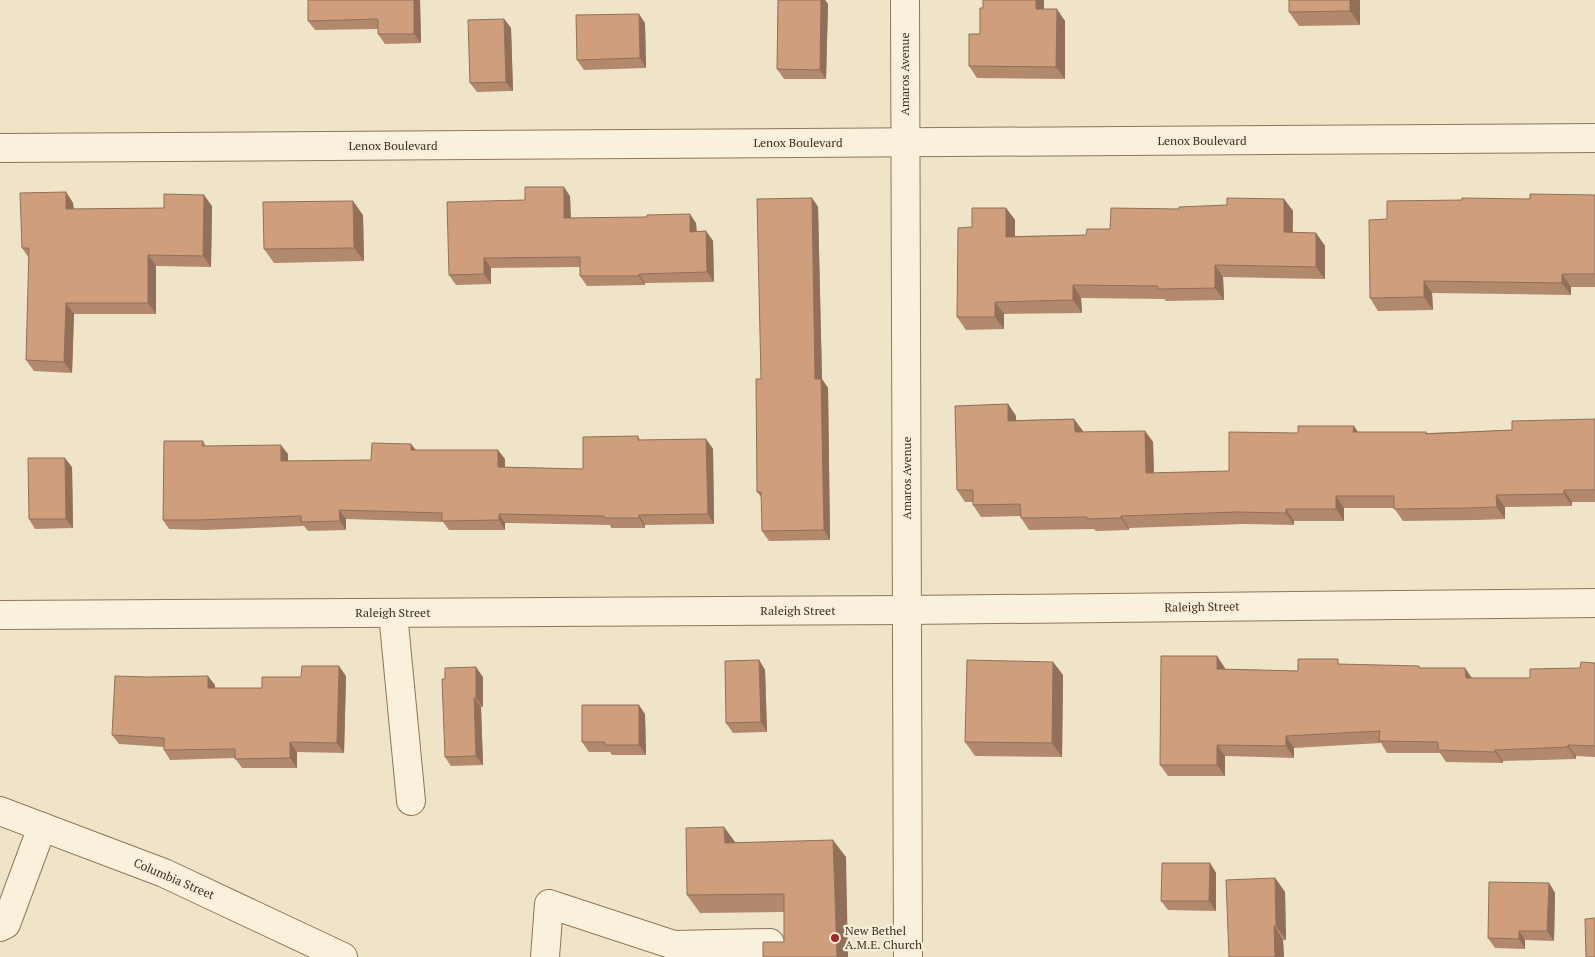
<svg xmlns="http://www.w3.org/2000/svg" width="1595" height="957" font-family="'PT Serif',serif">
<style>
.lines{fill:none;stroke-linecap:round;stroke-linejoin:round}
.minor-casing{stroke:#8d765c;stroke-width:30}
.minor{stroke:#faf1dc;stroke-width:28}
.wall{fill:#b2896c}
.shaded-wall{fill:#916f58}
.building{fill:#cf9f7d;stroke:#916f58}
.poi-dot{fill:#9e2a2b;stroke:#f7eed8;stroke-width:2}
.labels{text-anchor:middle;stroke-width:4.5;stroke-linejoin:round;paint-order:stroke}
.street-label{font-size:12px;fill:#3d2e20;stroke:#f7eed8}
.poi-label{font-size:12px;fill:#3d2e20;stroke:#f7eed8;text-anchor:start}
</style>
<rect width="100%" height="100%" fill="#f0e4c8"/>
<g class="lines">
<defs>
<g id="minor">
<polyline points="905,0 908,957"/>
<polyline points="0,148 1595,138"/>
<polyline points="393,613 411,801"/>
<polyline points="0,615 907,610 1595,603"/>
<polyline points="0,811 164,873 343,957"/>
<polyline points="0,927 6,924 42,827"/>
<polyline points="545,957 549,904 674,945 770,943"/>
</g>
</defs>
<use href="#minor" class="minor-casing"/>
<use href="#minor" class="minor"/>
</g>
<g class="wall">
<polygon points="308,0 420,0 421,43 385,44 378,34 378,29 315,30 308,21"/>
<polygon points="778,0 825,0 828,4 826,79 784,79 777,69"/>
<polygon points="1044,0 1044,9 1065,21 1065,79 977,78 969,66 980,34"/>
<polygon points="1289,0 1360,0 1360,25 1299,26 1289,12"/>
<polygon points="504,19 511,28 513,91 477,92 470,83"/>
<polygon points="645,23 646,68 584,70 577,60"/>
<polygon points="66,192 73,203 74,209 164,208 212,206 211,267 156,266 156,314 74,314 72,373 34,371 26,360 29,258 22,248"/>
<polygon points="1595,195 1595,287 1571,287 1571,295 1432,293 1433,310 1378,311 1370,298 1387,219 1530,199"/>
<polygon points="570,196 571,218 696,223 697,232 706,231 713,241 714,282 645,283 645,285 587,286 580,276 580,267 491,268 491,284 456,285 449,275 525,200"/>
<polygon points="812,198 818,207 822,379 828,388 830,540 769,541 762,531 762,498 757,492 761,379"/>
<polygon points="1284,199 1293,211 1293,232 1316,233 1325,246 1325,279 1223,277 1224,300 1166,301 1164,299 1081,298 1082,313 1004,314 1004,329 966,330 957,317 972,227 1006,208 1015,220 1015,236 1086,235 1110,229 1179,209 1227,205"/>
<polygon points="363,215 364,261 274,263 264,249"/>
<polygon points="1008,404 1016,416 1016,420 1074,419 1083,432 1145,431 1153,442 1154,473 1229,471 1298,433 1354,426 1357,432 1427,433 1512,430 1595,419 1595,502 1572,502 1572,506 1505,507 1505,519 1478,520 1403,521 1394,508 1344,508 1344,521 1294,521 1294,525 1245,524 1129,528 1129,530 1096,531 1094,529 1029,530 1021,518 1020,516 981,517 973,505 973,502 965,502 957,490"/>
<polygon points="638,436 640,440 706,439 713,449 714,524 645,525 645,528 611,528 610,525 505,523 505,530 449,530 443,522 346,519 346,530 308,531 304,526 205,530 169,529 163,520 203,441 206,446 288,454 288,461 371,460 411,444 416,450 505,459 505,467 583,469"/>
<polygon points="72,467 73,528 35,529 29,519"/>
<polygon points="759,660 765,670 767,732 733,733 726,723"/>
<polygon points="1053,662 1063,675 1062,757 975,756 965,742"/>
<polygon points="1595,663 1595,757 1576,756 1576,759 1503,761 1503,763 1446,762 1440,753 1387,753 1381,743 1294,748 1294,758 1225,756 1225,776 1168,776 1160,765 1225,668 1225,669 1298,671 1342,664 1420,668 1465,668 1472,678 1530,678 1580,668"/>
<polygon points="346,676 344,753 297,752 297,768 242,768 235,758 170,760 164,750 164,747 119,744 112,735 215,685 215,688 262,688"/>
<polygon points="483,677 483,707 481,707 483,765 451,766 445,757"/>
<polygon points="645,714 646,755 612,755 610,752 589,752 582,742"/>
<polygon points="724,827 735,842 846,857 784,942 784,912 700,913 687,895"/>
<polygon points="1210,863 1216,873 1216,911 1168,910 1161,901"/>
<polygon points="1275,878 1285,892 1286,940 1283,940 1284,957 1229,957"/>
<polygon points="1549,883 1555,893 1554,941 1525,940 1525,949 1495,948 1488,938"/>
</g>
<g class="shaded-wall">
<polygon points="414,0 420,0 421,43 414,34"/>
<polygon points="821,0 825,0 828,4 826,79 820,70"/>
<polygon points="1036,0 1044,0 1044,21 1036,9"/>
<polygon points="1350,0 1360,0 1360,25 1350,11"/>
<polygon points="1057,9 1065,21 1065,79 1056,67"/>
<polygon points="639,14 645,23 646,68 640,58"/>
<polygon points="504,19 511,28 513,91 506,82"/>
<polygon points="564,187 570,196 571,227 564,218"/>
<polygon points="66,192 73,203 74,220 66,209"/>
<polygon points="204,195 212,206 211,267 203,256"/>
<polygon points="812,198 818,207 822,379 828,388 830,540 824,530 815,379"/>
<polygon points="1284,199 1293,211 1292,245 1284,232"/>
<polygon points="353,201 363,215 364,261 354,248"/>
<polygon points="1006,208 1015,220 1015,249 1006,237"/>
<polygon points="690,214 696,223 697,242 690,232"/>
<polygon points="706,231 713,241 714,282 707,272"/>
<polygon points="1316,233 1325,246 1325,279 1316,267"/>
<polygon points="148,255 156,266 156,314 148,303"/>
<polygon points="484,258 491,268 491,284 484,274"/>
<polygon points="1215,265 1223,277 1224,300 1215,288"/>
<polygon points="639,274 645,283 645,285 639,276"/>
<polygon points="1562,274 1571,287 1571,295 1562,283"/>
<polygon points="1424,281 1432,293 1433,310 1424,297"/>
<polygon points="1073,285 1081,298 1082,313 1073,300"/>
<polygon points="995,302 1004,314 1004,329 995,317"/>
<polygon points="66,303 74,314 72,373 64,362"/>
<polygon points="1008,404 1016,416 1016,433 1008,421"/>
<polygon points="1074,419 1083,431 1083,444 1075,432"/>
<polygon points="1354,426 1362,438 1353,432"/>
<polygon points="1145,431 1153,442 1154,485 1146,473"/>
<polygon points="706,439 713,449 714,524 708,514"/>
<polygon points="411,444 418,453 411,450"/>
<polygon points="281,445 288,454 288,471 281,461"/>
<polygon points="498,450 505,459 505,477 498,467"/>
<polygon points="65,458 72,467 73,528 66,519"/>
<polygon points="1564,490 1572,502 1572,506 1564,494"/>
<polygon points="1496,495 1505,507 1505,519 1497,507"/>
<polygon points="1336,496 1344,508 1344,521 1336,509"/>
<polygon points="1286,509 1294,521 1294,525 1286,513"/>
<polygon points="339,510 346,519 346,530 340,521"/>
<polygon points="499,514 505,523 505,530 499,520"/>
<polygon points="639,515 645,525 645,528 639,518"/>
<polygon points="1121,516 1129,528 1129,530 1121,518"/>
<polygon points="1217,656 1225,668 1225,681 1217,669"/>
<polygon points="759,660 765,670 767,732 761,722"/>
<polygon points="1053,662 1063,675 1062,757 1052,743"/>
<polygon points="339,666 346,676 344,753 337,743"/>
<polygon points="476,667 483,677 483,707 476,698"/>
<polygon points="1465,668 1473,680 1466,678"/>
<polygon points="208,676 215,685 215,698 208,688"/>
<polygon points="474,698 481,707 483,765 476,756"/>
<polygon points="639,705 645,714 646,755 639,745"/>
<polygon points="1286,736 1294,748 1294,758 1286,746"/>
<polygon points="290,742 297,752 297,768 290,758"/>
<polygon points="1217,745 1225,756 1225,776 1217,765"/>
<polygon points="1568,745 1576,756 1576,759 1568,747"/>
<polygon points="1495,750 1503,761 1503,763 1495,752"/>
<polygon points="724,827 737,845 725,843"/>
<polygon points="833,840 846,857 848,957 837,957"/>
<polygon points="1210,863 1216,873 1216,911 1209,901"/>
<polygon points="1275,878 1285,892 1286,940 1276,926"/>
<polygon points="1549,883 1555,893 1554,941 1547,931"/>
<polygon points="1274,926 1283,940 1284,957 1275,957"/>
<polygon points="1519,931 1525,940 1525,949 1519,939"/>
</g>
<g class="building">
<polygon points="308,0 414,0 414,34 378,34 378,19 308,21"/>
<polygon points="778,0 821,0 820,70 777,69"/>
<polygon points="983,0 1036,0 1036,9 1057,9 1056,67 969,66 969,34 980,34 980,8 983,8"/>
<polygon points="1289,0 1350,0 1350,11 1289,12"/>
<polygon points="639,14 640,58 577,60 576,15"/>
<polygon points="504,19 506,82 470,83 468,20"/>
<polygon points="525,187 564,187 564,218 647,217 647,215 690,214 690,232 706,231 707,272 639,274 639,276 580,276 580,257 484,258 484,274 449,275 447,202 525,200"/>
<polygon points="66,192 66,209 164,208 164,194 204,195 203,256 148,255 148,303 66,303 64,362 26,360 29,248 22,248 20,193"/>
<polygon points="1530,194 1595,195 1595,274 1562,274 1562,283 1424,281 1424,297 1370,298 1369,220 1387,219 1387,201 1462,200 1462,198 1530,199"/>
<polygon points="812,198 815,379 821,379 824,530 762,531 761,492 757,492 756,379 761,379 757,199"/>
<polygon points="1227,198 1284,199 1284,232 1316,233 1316,267 1215,265 1215,288 1158,289 1158,286 1073,285 1073,300 995,302 995,317 957,317 958,228 972,227 972,208 1006,208 1006,237 1086,235 1087,229 1110,229 1111,208 1179,209 1179,207 1227,205"/>
<polygon points="353,201 354,248 264,249 263,202"/>
<polygon points="1008,404 1008,421 1074,419 1075,432 1145,431 1146,473 1229,471 1229,432 1298,433 1298,426 1354,426 1353,432 1426,432 1426,434 1512,430 1512,421 1595,419 1595,490 1564,490 1564,494 1496,495 1497,507 1469,508 1394,509 1394,496 1336,496 1336,509 1286,509 1286,513 1237,512 1121,516 1121,518 1087,519 1087,517 1021,518 1020,504 973,505 973,490 957,490 955,406"/>
<polygon points="638,436 638,440 706,439 708,514 639,515 639,518 605,518 604,516 499,514 499,520 442,521 442,513 339,510 340,521 301,522 301,516 198,520 163,520 164,441 203,441 202,446 281,445 281,461 371,460 372,443 411,444 411,450 498,450 498,467 583,469 583,437"/>
<polygon points="28,458 65,458 66,519 29,519"/>
<polygon points="1161,656 1217,656 1217,669 1298,671 1298,659 1338,659 1338,664 1419,666 1419,668 1465,668 1466,678 1530,678 1530,669 1580,668 1581,662 1595,663 1595,746 1568,745 1568,747 1495,750 1495,752 1438,750 1438,742 1379,741 1380,731 1286,736 1286,746 1217,745 1217,765 1160,765"/>
<polygon points="759,660 761,722 726,723 725,661"/>
<polygon points="967,660 1053,662 1052,743 965,742"/>
<polygon points="302,666 339,666 337,743 290,742 290,758 235,759 235,749 164,750 164,738 112,735 115,676 149,677 208,676 208,688 262,688 262,677 301,677"/>
<polygon points="476,667 476,698 474,698 476,756 445,757 442,679 445,679 445,668"/>
<polygon points="582,705 639,705 639,745 605,745 605,742 582,742"/>
<polygon points="724,827 725,843 833,840 837,957 763,957 763,942 784,942 784,894 687,895 686,828"/>
<polygon points="1162,863 1210,863 1209,901 1161,901"/>
<polygon points="1275,878 1276,926 1274,926 1275,957 1229,957 1226,880"/>
<polygon points="1489,882 1549,883 1547,931 1519,931 1519,939 1488,938"/>
<polygon points="1595,918 1595,957 1586,957 1585,919"/>
</g>
<circle class="poi-dot" cx="835" cy="938" r="5"/>
<g class="labels">
<g class="street-label">
<text transform="translate(905 74) rotate(-90)" y="4">Amaros Avenue</text>
<text x="1202" y="145">Lenox Boulevard</text>
<text x="798" y="147">Lenox Boulevard</text>
<text x="393" y="150">Lenox Boulevard</text>
<text transform="translate(907 478) rotate(-90)" y="4">Amaros Avenue</text>
<text transform="translate(1202 607) rotate(-1)" y="4">Raleigh Street</text>
<text x="798" y="615">Raleigh Street</text>
<text x="393" y="617">Raleigh Street</text>
<text transform="translate(174 879) rotate(23)" y="4">Columbia Street</text>
</g>
<g class="poi-label">
<text x="845" y="935">New Bethel<tspan x="845" dy="14">A.M.E. Church</tspan></text>
</g>
</g>
</svg>
